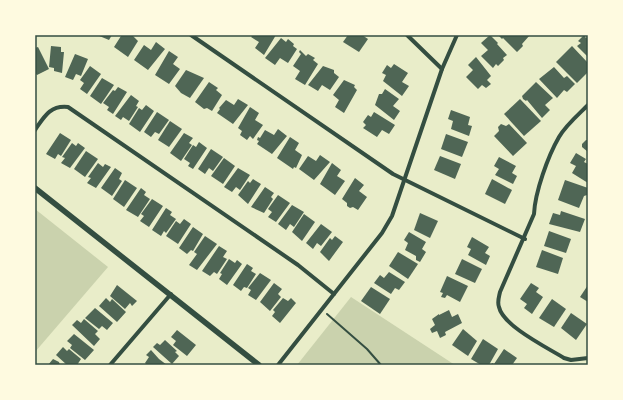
<svg xmlns="http://www.w3.org/2000/svg" width="623" height="400" font-family="'Work Sans',sans-serif">
<style>
.green{fill:#cad2ad}
.building{fill:#4f6655}
.lines{fill:none;stroke-linecap:round;stroke-linejoin:round}
.path{stroke:#344e41;stroke-width:2}
.minor{stroke:#344e41;stroke-width:4}
.tertiary{stroke:#344e41;stroke-width:5.5}
.neatline{fill:none;stroke:#344e41;stroke-width:1.5}
</style>
<rect width="100%" height="100%" fill="#e9edc9"/>
<g class="green">
<polygon points="35,209 108,267 35,352"/>
<polygon points="351,297 455,365 297,365"/>
</g>
<g class="building">
<polygon points="97,35 112,35 109,40"/>
<polygon points="120,35 132,35 138,41 128,57 114,47 121,36"/>
<polygon points="253,35 276,35 264,55 255,48 259,42 251,37"/>
<polygon points="348,35 362,35 368,39 359,52 343,42"/>
<polygon points="490,35 498,43 497,44 507,55 503,58 504,60 498,66 496,64 493,68 481,56 488,50 481,43"/>
<polygon points="498,35 530,35 522,44 523,46 517,52 503,38 502,39"/>
<polygon points="584,35 586,38 588,36 588,57 577,46 581,43 578,41"/>
<polygon points="281,38 286,42 288,39 294,44 293,46 297,49 288,63 280,58 275,65 265,58"/>
<polygon points="156,42 165,49 148,70 134,60 144,45 151,50"/>
<polygon points="51,46 61,47 61,52 64,52 62,73 54,71 54,68 49,67"/>
<polygon points="572,46 588,63 588,72 577,83 556,62"/>
<polygon points="38,47 49,69 37,75 35,73 35,48"/>
<polygon points="300,50 306,56 308,54 315,58 313,60 318,64 305,85 295,79 300,71 293,66 301,54 299,52"/>
<polygon points="169,51 178,57 173,64 180,69 169,84 155,75"/>
<polygon points="75,54 88,59 81,76 76,74 73,80 65,77"/>
<polygon points="476,57 491,76 487,80 491,84 486,88 482,85 478,89 466,77 473,70 468,65"/>
<polygon points="394,64 408,73 402,82 409,86 402,96 383,81 386,75 382,73 387,65 391,68"/>
<polygon points="90,66 101,74 87,94 80,89 84,83 80,80"/>
<polygon points="323,66 334,70 334,73 339,77 330,90 322,85 318,91 308,85"/>
<polygon points="554,67 564,78 567,76 575,84 567,92 564,90 557,98 539,79"/>
<polygon points="186,70 204,78 190,98 181,93 175,86"/>
<polygon points="102,78 114,85 101,104 90,96"/>
<polygon points="344,80 355,85 354,87 357,90 344,113 335,107 339,100 333,95"/>
<polygon points="209,82 218,88 216,90 222,95 212,111 207,108 204,109 195,102"/>
<polygon points="536,82 553,98 545,105 550,110 542,118 527,100 526,101 523,99 522,96"/>
<polygon points="118,87 127,92 113,114 107,110 109,107 103,103 113,90 115,91"/>
<polygon points="385,89 399,99 393,106 400,111 394,120 375,105 379,94 382,94"/>
<polygon points="131,95 139,101 136,106 138,107 129,121 123,117 121,120 115,116"/>
<polygon points="238,99 248,105 233,124 217,113 220,109 219,108 226,100 234,105"/>
<polygon points="520,99 541,121 524,136 504,114"/>
<polygon points="146,105 154,111 140,132 129,124 139,108 142,110"/>
<polygon points="250,107 259,113 255,120 263,125 253,139 250,136 247,140 240,135 242,131 238,128"/>
<polygon points="451,110 470,117 468,125 472,126 469,136 451,129 453,121 448,119"/>
<polygon points="157,112 169,120 159,134 155,132 151,137 144,132"/>
<polygon points="374,112 395,125 389,134 382,130 377,137 363,128 366,125 363,122 368,115 371,117"/>
<polygon points="170,121 182,129 169,147 158,140"/>
<polygon points="501,124 506,126 509,124 527,143 513,156 494,136 499,131 498,127"/>
<polygon points="278,129 287,136 272,154 257,144 259,141 257,140 258,137 260,138 265,130 274,135"/>
<polygon points="60,133 71,140 61,156 58,154 55,159 46,154"/>
<polygon points="184,133 193,138 189,143 192,145 181,161 170,153"/>
<polygon points="446,134 468,142 462,157 441,149"/>
<polygon points="290,137 299,143 295,150 302,155 296,168 294,167 293,169 277,158"/>
<polygon points="586,140 588,140 588,152 582,147 582,144"/>
<polygon points="199,142 207,148 193,169 188,166 190,163 184,159 193,145 196,147"/>
<polygon points="72,143 76,146 78,143 85,148 70,168 61,163 65,158 62,157"/>
<polygon points="211,149 223,157 213,171 209,168 205,174 198,169"/>
<polygon points="86,151 98,159 85,177 74,169"/>
<polygon points="576,153 586,159 584,162 588,164 588,183 572,173 576,166 570,163"/>
<polygon points="320,155 330,162 314,180 299,169 308,156 316,161"/>
<polygon points="440,156 461,164 455,179 434,170"/>
<polygon points="499,157 516,166 512,173 517,176 513,184 495,175 499,169 494,166"/>
<polygon points="224,158 235,166 223,184 211,176"/>
<polygon points="98,163 103,167 105,164 111,167 96,188 87,183 91,178 88,177"/>
<polygon points="332,163 341,170 337,176 345,181 335,195 320,184"/>
<polygon points="115,168 122,173 119,179 122,181 112,196 101,188"/>
<polygon points="238,168 250,175 240,190 236,187 232,192 224,187"/>
<polygon points="355,178 364,185 359,191 367,197 358,210 353,207 350,208 347,206 347,203 342,199"/>
<polygon points="253,179 261,184 248,204 238,195 248,181 250,183"/>
<polygon points="492,179 512,190 505,204 485,194"/>
<polygon points="125,180 137,188 124,207 113,199"/>
<polygon points="565,180 588,188 587,195 584,196 579,208 558,200"/>
<polygon points="265,187 274,193 271,197 273,199 264,213 251,207"/>
<polygon points="141,188 146,192 144,195 150,199 138,217 126,210"/>
<polygon points="278,195 290,203 276,222 268,217 272,212 268,209"/>
<polygon points="152,199 163,206 149,227 140,221 144,216 141,214"/>
<polygon points="292,205 304,212 294,227 290,224 286,230 278,224"/>
<polygon points="166,208 172,212 170,215 176,219 166,233 164,231 161,236 152,230"/>
<polygon points="561,211 585,219 580,232 549,224 553,213 560,215"/>
<polygon points="420,213 438,221 430,238 414,230"/>
<polygon points="304,214 315,222 302,241 292,232"/>
<polygon points="184,219 191,224 178,244 166,236 176,221 180,224"/>
<polygon points="321,224 332,232 321,246 317,243 313,249 306,243"/>
<polygon points="193,227 203,234 193,251 191,250 187,254 179,248"/>
<polygon points="549,231 571,239 566,253 544,246"/>
<polygon points="409,232 426,242 422,249 426,252 420,262 416,260 416,256 405,250 408,243 404,240"/>
<polygon points="205,236 217,244 197,270 189,265 197,254 194,252"/>
<polygon points="335,236 343,242 329,261 320,252 330,238 332,240"/>
<polygon points="472,237 489,247 485,253 490,256 486,265 468,255 471,249 467,247"/>
<polygon points="219,246 227,251 223,257 227,259 217,274 214,272 210,276 202,271"/>
<polygon points="542,250 563,258 558,274 536,267"/>
<polygon points="398,252 418,264 408,279 389,266"/>
<polygon points="229,259 235,263 237,260 242,264 227,285 219,279 222,274 220,273"/>
<polygon points="462,259 482,269 475,283 455,274"/>
<polygon points="247,264 253,268 251,271 256,274 247,288 244,287 241,291 233,285"/>
<polygon points="389,272 405,282 399,290 395,288 391,294 374,283 380,275 384,278"/>
<polygon points="260,273 271,280 256,300 248,295 251,290 248,288"/>
<polygon points="447,276 468,286 460,302 447,295 445,298 441,297 443,293 440,292"/>
<polygon points="274,283 282,289 278,294 281,297 270,311 260,302"/>
<polygon points="531,283 539,288 536,292 543,297 532,314 524,308 527,304 520,299"/>
<polygon points="117,285 137,301 132,306 130,303 125,309 110,296"/>
<polygon points="588,285 588,302 580,297"/>
<polygon points="371,287 390,299 380,314 361,301"/>
<polygon points="106,298 110,302 112,299 126,312 117,322 99,306"/>
<polygon points="283,298 288,301 291,298 296,303 280,323 272,316 275,312 273,310"/>
<polygon points="552,299 566,309 554,327 539,318"/>
<polygon points="95,308 113,323 107,330 102,326 99,329 85,318"/>
<polygon points="449,310 452,317 458,314 462,323 445,332 446,335 440,338 437,331 432,333 430,329 435,325 432,319 439,314 439,315"/>
<polygon points="571,313 587,324 576,340 561,328"/>
<polygon points="84,319 98,331 95,334 100,339 94,346 72,325 77,320 81,323"/>
<polygon points="463,329 477,341 468,356 452,345"/>
<polygon points="177,330 196,345 187,356 173,345 176,341 171,337"/>
<polygon points="74,334 94,350 85,360 70,348 72,345 67,341"/>
<polygon points="483,339 498,349 489,365 481,365 471,359"/>
<polygon points="165,340 177,351 175,352 179,356 172,364 153,347 157,343 160,345"/>
<polygon points="63,347 67,351 69,349 81,359 77,365 67,365 56,355"/>
<polygon points="504,349 517,358 512,365 491,365 492,363 494,364"/>
<polygon points="151,350 159,359 167,365 147,365 145,363 149,357 146,355"/>
<polygon points="53,359 59,362 60,365 48,365"/>
</g>
<g class="lines">
<polyline class="path" points="327,314 367,349 381,365"/>
<g class="minor">
<polyline points="191,35 393,174 525,239"/>
<polyline points="407,35 442,69"/>
<path d="M 588,105 C 578,115 566,125 559,137 C 548,156 535,192 534,214 L 500,292 C 499,297 497,302 499,307 C 503,326 548,348 564,358 L 571,360 L 588,358"/>
<path d="M 35,130 C 44,117 50,105 68,107 L 298,265 L 334,294"/>
<polyline points="110,365 171,294"/>
<polyline points="278,365 382,233 392,216 442,69 457,35"/>
</g>
<polyline class="tertiary" points="35,188 259,365"/>
</g>
<rect width="623" height="400" fill="none" stroke="#fefae0" stroke-width="72"/>
<rect x="36" y="36" width="551" height="328" class="neatline"/>
</svg>
